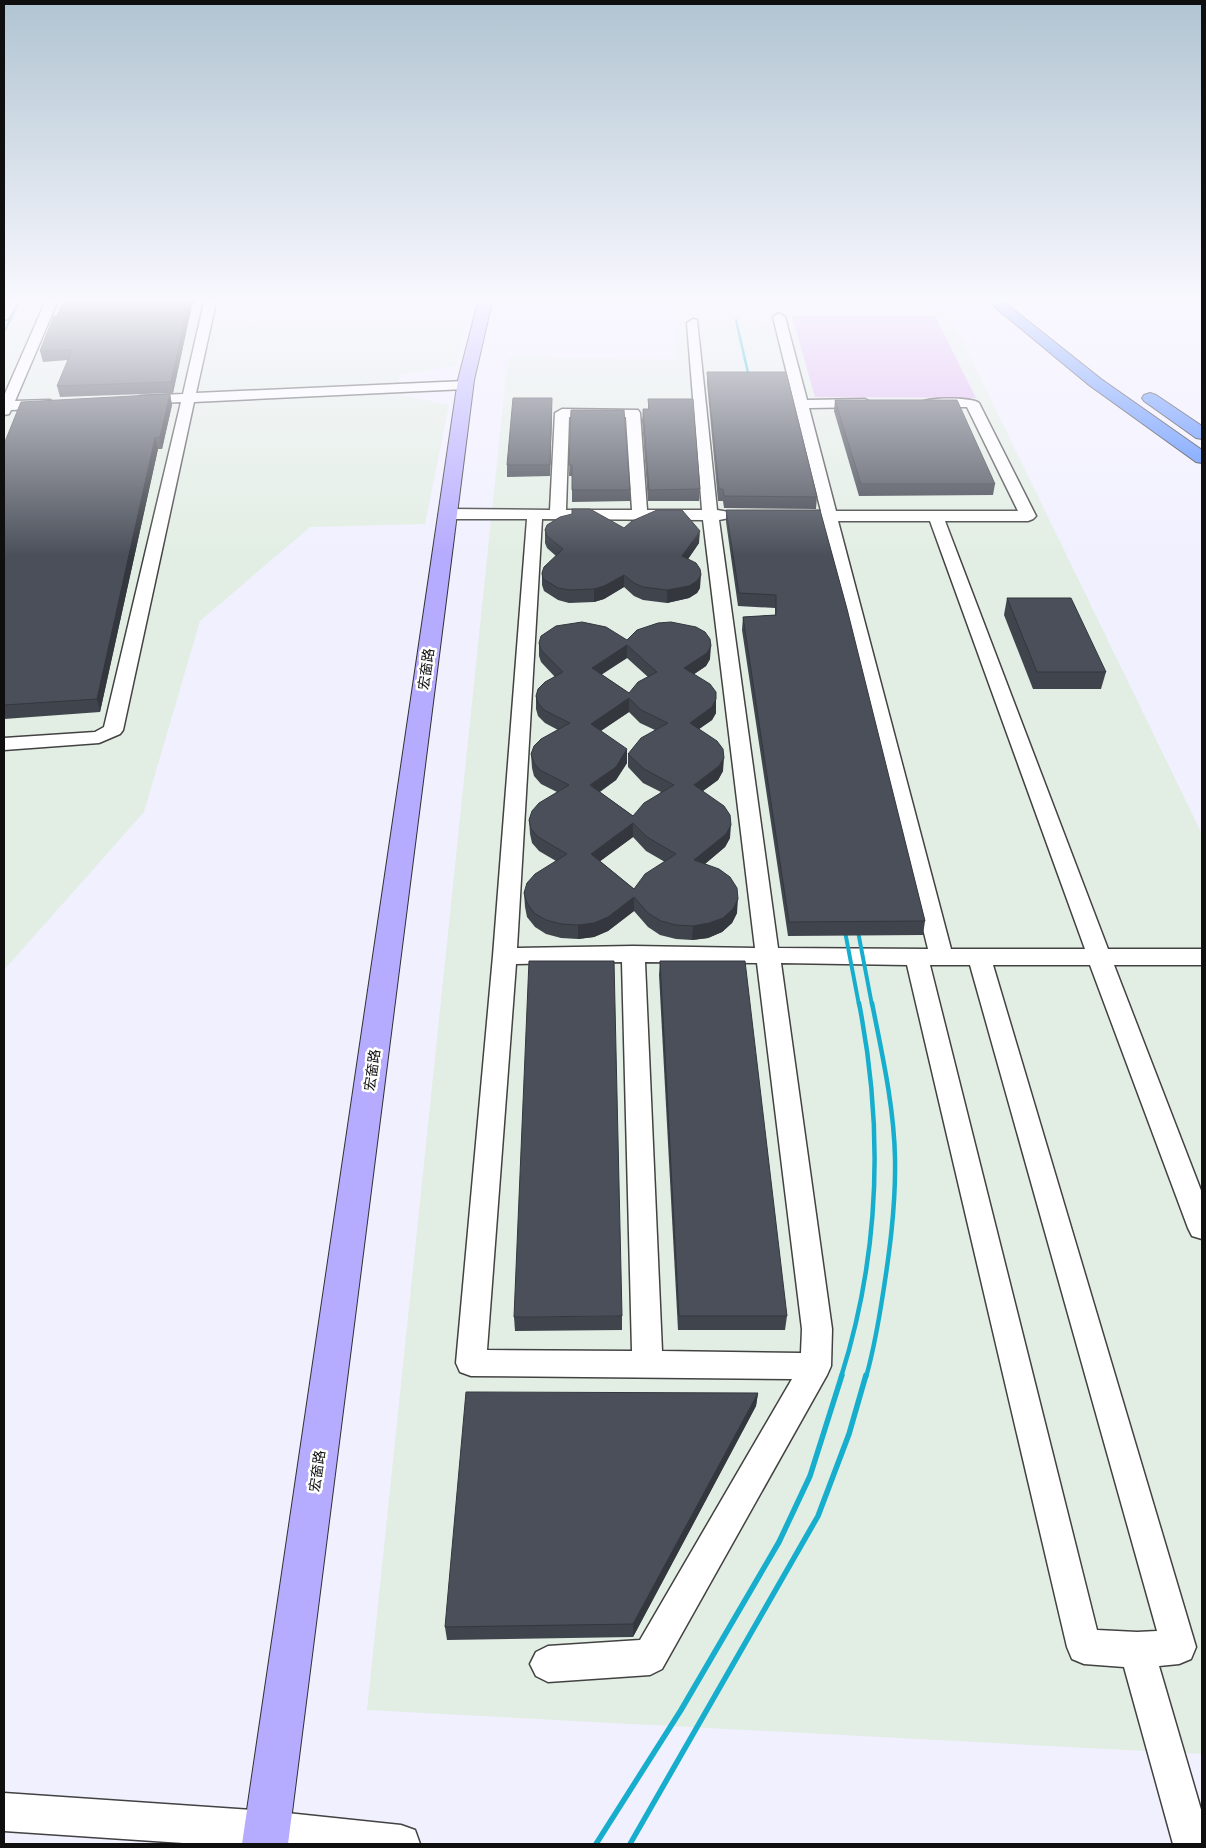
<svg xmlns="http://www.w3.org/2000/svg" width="1206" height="1848" font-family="'Playfair Display','Noto Sans SC',serif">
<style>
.industrial{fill:#e2eee3}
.green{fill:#ddb5ee}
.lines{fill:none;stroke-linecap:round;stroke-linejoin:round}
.street-casing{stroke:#424242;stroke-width:3}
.secondary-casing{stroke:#313131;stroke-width:2}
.highway-casing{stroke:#202020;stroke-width:2}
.street{fill:#fff;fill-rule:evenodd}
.secondary{fill:#b5abff;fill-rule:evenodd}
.highway{fill:#4e86ff;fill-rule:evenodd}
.rail-far3{stroke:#17aece;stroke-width:2.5}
.rail-far2{stroke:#17aece;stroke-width:4}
.rail-far1{stroke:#17aece;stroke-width:4.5}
.rail{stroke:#17aece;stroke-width:5.5}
.wall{fill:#40444d;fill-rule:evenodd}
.shaded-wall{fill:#34373e}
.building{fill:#4a4f59;stroke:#34373e;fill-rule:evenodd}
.labels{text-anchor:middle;stroke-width:5;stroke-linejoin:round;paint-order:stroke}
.street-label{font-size:14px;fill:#0f0f0f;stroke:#fff}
</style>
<rect width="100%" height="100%" fill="#f1f0ff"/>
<g class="industrial">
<polygon points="4,298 219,298 217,307 469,302 457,366 399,375 401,395 449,405 425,524 310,527 200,621 144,812 4,970"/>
<polygon points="675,310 948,311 1202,834 1202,1754 367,1710 508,357 675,359"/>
</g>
<polygon class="green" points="792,316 935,316 976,398 815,397"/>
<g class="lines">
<defs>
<g id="street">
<polygon points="8,298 20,298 8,319 4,320 4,306"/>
<polygon points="47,298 59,298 15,401 50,400 57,404 50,408 11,410 9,414 4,415 4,396"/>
<polygon points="205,298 217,298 196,393 465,381 472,385 465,389 194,402 123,730 120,734 99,743 4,750 4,738 95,732 104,727 181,402 140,404 133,400 140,396 183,394"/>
<path d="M 779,313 L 785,317 L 807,400 L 865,399 L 872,403 L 865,407 L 809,408 L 836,511 L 1018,511 L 967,407 L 927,407 L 920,403 C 926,397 973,397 979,403 L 1036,516 L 1033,519 L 1028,521 L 945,521 L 1108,949 L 1202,949 L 1202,965 L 1114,965 L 1202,1193 L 1202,1239 L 1192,1236 L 1188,1228 L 1090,965 L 993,965 L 1196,1647 L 1191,1659 L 1179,1664 L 1159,1666 L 1202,1813 L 1202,1844 L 1173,1844 L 1124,1667 L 1084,1664 L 1072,1659 L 1067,1647 L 907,965 L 781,963 L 832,1329 L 831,1366 L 827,1375 L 662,1669 L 650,1675 L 548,1682 L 536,1676 L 530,1664 L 536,1652 L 548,1646 L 640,1640 L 792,1379 L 471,1376 L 460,1372 L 456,1363 L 493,956 L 527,519 L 447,519 L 442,517 L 439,514 L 442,511 L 447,509 L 550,510 L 555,413 L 562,409 L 638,410 L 640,413 L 647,510 L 702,510 L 687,323 L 693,319 L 697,320 L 717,510 L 729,512 L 732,515 L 729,518 L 719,520 L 778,948 L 928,949 L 823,521 L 786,519 L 783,516 L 786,513 L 821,511 L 773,317 ZM 569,417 L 626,417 L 632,510 L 566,510 ZM 542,519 L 703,520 L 755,948 L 633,946 L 517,948 ZM 838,521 L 930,521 L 1085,949 L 951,949 ZM 622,962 L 632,1351 L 487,1350 L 516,964 ZM 645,962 L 757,963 L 802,1329 L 801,1353 L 662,1351 ZM 930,965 L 970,965 L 1157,1631 L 1137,1632 L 1097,1630 Z"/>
<polygon points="4,1793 268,1811 401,1825 415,1830 420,1844 198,1844 4,1831"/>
</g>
<polygon id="secondary" points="479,298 493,298 474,380 288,1844 242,1844 458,380"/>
<g id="highway">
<polygon points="984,298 999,298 1101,379 1202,450 1202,463 1196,462 1089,385"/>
<polygon points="1150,393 1156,395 1202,426 1202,439 1196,438 1144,401 1142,398 1144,395"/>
</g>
</defs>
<use href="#street" class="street-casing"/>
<use href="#secondary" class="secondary-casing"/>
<use href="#highway" class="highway-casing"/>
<use href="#street" class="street"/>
<use href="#secondary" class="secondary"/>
<use href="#highway" class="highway"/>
<g class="rail-far3">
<polyline points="736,320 751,386"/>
<polyline points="4,332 21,298"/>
</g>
<g class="rail-far2">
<polyline points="843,921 859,1005"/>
<polyline points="856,921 872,1005"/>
</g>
<g class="rail-far1">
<path d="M 841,1377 C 880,1254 884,1130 859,1003"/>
<path d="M 866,1377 C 873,1353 877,1330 881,1306 C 889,1257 896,1207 895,1158 C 894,1106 882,1054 872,1003"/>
</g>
<g class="rail">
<polyline points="596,1844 681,1710 779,1542 810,1476 842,1375"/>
<polyline points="630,1844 818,1516 849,1434 866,1375"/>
</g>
</g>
<g class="wall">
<polygon points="65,298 197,298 195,305 192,305 173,393 60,397 57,386 68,360 43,362 40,351 57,316"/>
<polygon points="707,372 817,497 816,509 724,508 723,501 718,501 707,383"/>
<polygon points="170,394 172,405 162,449 158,449 100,712 4,719 4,444"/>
<polygon points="648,399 700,489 699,501 648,501 642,421 643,409 648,409"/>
<polygon points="835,400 995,484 993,495 859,496 834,411"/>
<polygon points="552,409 550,476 507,477 507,465"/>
<polygon points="571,410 630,490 630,501 572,502 572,476 569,476"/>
<polygon points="726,510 820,510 925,921 923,935 788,936 742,630 743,617 775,615 775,608 738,606 726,522"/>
<polygon points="624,528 699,543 688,559 700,588 697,593 689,598 667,603 643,600 634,596 624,587 604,599 594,602 569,603 558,600 544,591 542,585 542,573 556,556 547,548 545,543 545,530"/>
<polygon points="1007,598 1106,672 1101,689 1033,689 1004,615"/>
<path d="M 627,640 L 710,659 L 706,666 L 694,674 L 716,699 L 716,713 L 712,720 L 699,729 L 723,771 L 718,780 L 703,791 L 730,838 L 725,847 L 705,864 L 737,913 L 732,923 L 722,932 L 708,938 L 692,940 L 676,939 L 660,935 L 648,927 L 634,911 L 608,931 L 594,937 L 578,939 L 561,938 L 546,934 L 535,927 L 527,917 L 525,907 L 524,893 L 556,861 L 539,851 L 532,843 L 530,834 L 529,820 L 557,792 L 541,784 L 534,776 L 532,768 L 531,754 L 558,730 L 545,723 L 538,716 L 536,709 L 536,696 L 555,677 L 541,662 L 539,656 L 539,643 ZM 627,658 L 648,677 L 629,693 L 601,674 ZM 629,712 L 640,723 L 655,730 L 628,754 L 628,767 L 643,783 L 661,792 L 633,816 L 600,792 L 616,780 L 627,763 L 601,731 ZM 633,837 L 646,851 L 665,862 L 634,889 L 600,861 Z"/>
<polygon points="660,961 787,1316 785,1330 678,1330 659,975"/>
<polygon points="622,1316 622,1330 515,1331 514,1317"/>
<polygon points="758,1393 756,1406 633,1637 447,1640 445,1627"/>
</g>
<g class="shaded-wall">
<polygon points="189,298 190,298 192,305 173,393 171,382"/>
<polygon points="193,298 197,298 195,305"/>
<polygon points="170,394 172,405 162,449 160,437"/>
<polygon points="552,398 552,409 550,476 550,465"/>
<polygon points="155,438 158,449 100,712 97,699"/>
<polygon points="700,531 699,543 682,568 682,556"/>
<polygon points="624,575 624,587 604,599 594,602 594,589"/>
<polygon points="701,575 700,588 697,593 689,598 667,603 667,590"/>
<polygon points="627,645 627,658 592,681 592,668"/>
<polygon points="711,646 710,659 706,666 684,681 684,668"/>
<polygon points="629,698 629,712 591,737 591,724"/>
<polygon points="716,699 716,713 712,720 689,736 690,723"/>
<polygon points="627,749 627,763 616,780 590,798 590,785"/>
<polygon points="724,758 723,771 718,780 693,798 694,785"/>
<polygon points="633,823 633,837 591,868 591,854"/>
<polygon points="731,825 730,838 725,847 693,874 694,860"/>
<polygon points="634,897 634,911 608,931 594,937 578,939 578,925"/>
<polygon points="738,899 737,913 732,923 722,932 708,938 692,940 693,926"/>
<polygon points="758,1393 756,1406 633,1637 633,1624"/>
</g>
<g class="building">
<polygon points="65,298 189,298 171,382 57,386 72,350 40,351 54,316 57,316"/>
<polygon points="707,372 786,372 817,497 724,496 723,489 719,489"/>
<polygon points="170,394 160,437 155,438 97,699 4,705 4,444 21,402"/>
<polygon points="513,398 552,398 550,465 507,465"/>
<polygon points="648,399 693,399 700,489 649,490 643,409 649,409"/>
<polygon points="835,400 957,400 995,484 861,484"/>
<polygon points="571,410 624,410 630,490 572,490 572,465 569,465"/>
<polygon points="572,509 590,509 624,528 632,521 657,510 682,510 700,531 682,556 696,563 700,569 701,575 697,581 689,586 667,590 643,587 634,583 624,575 604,586 594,589 569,590 558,588 543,579 542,573 544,567 563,549 547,536 545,530 547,525 560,517 572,514"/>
<polygon points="726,510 820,510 847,609 925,921 789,922 743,617 776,615 776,595 739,593"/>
<polygon points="1007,598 1071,598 1106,672 1037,672"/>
<path d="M 582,622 L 606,627 L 627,640 L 637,630 L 658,623 L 671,622 L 696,627 L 705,632 L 710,639 L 711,646 L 707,653 L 684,668 L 710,684 L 716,692 L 716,699 L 712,707 L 690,723 L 717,741 L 723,749 L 724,758 L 719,766 L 694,785 L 724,806 L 730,815 L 731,825 L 726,834 L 694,860 L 719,869 L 730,877 L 737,888 L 738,899 L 733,909 L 723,918 L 709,923 L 693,926 L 676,925 L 661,921 L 648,913 L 634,897 L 608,917 L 594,923 L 578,925 L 561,924 L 546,920 L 534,913 L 527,903 L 524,893 L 527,883 L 535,874 L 567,854 L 538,837 L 531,829 L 529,820 L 532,811 L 539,803 L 569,785 L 540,770 L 534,763 L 531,754 L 534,746 L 541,739 L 570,723 L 544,710 L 538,703 L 536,696 L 538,689 L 545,682 L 563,672 L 541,650 L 539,643 L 541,636 L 556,626 ZM 627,645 L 657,672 L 638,682 L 629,693 L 592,668 ZM 629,698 L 641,710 L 668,723 L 641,738 L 628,754 L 644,769 L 674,785 L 644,803 L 633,816 L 590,785 L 616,767 L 627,749 L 591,724 ZM 633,823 L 647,837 L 676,854 L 645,874 L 634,889 L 591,854 Z"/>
<polygon points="529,961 614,961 622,1316 514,1317"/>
<polygon points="660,961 745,961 787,1316 679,1316"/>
<polygon points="466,1392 758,1393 633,1624 445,1627"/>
</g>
<linearGradient id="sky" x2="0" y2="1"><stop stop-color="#b0c4d1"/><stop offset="0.54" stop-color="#f9f8ff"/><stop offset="1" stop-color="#f9f8ff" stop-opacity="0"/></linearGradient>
<rect width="1206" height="556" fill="url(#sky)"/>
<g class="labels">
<g class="street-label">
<text transform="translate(426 669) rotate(-82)" y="5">宏奤路</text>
<text transform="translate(372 1070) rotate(-82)" y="5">宏奤路</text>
<text transform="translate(317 1471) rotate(-82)" y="5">宏奤路</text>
</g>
</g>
<rect width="1206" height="1848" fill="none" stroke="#0f0f0f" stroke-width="10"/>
</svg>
